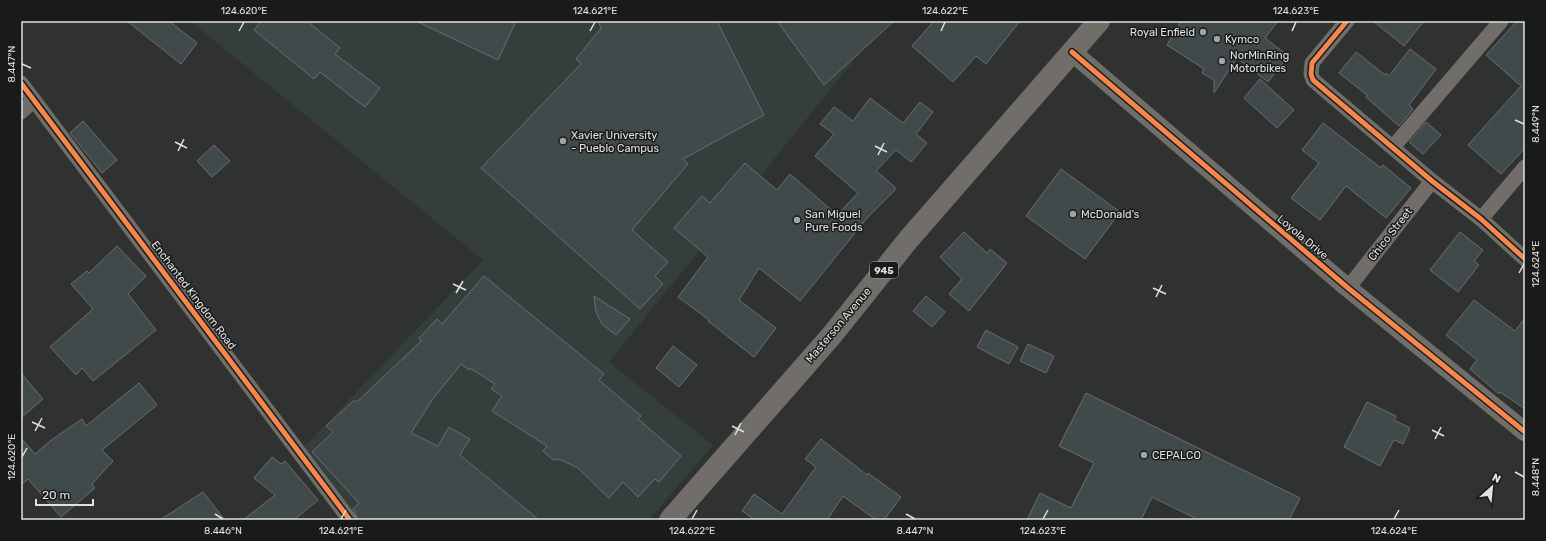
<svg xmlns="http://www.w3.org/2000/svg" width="1546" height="541" font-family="Rubik,sans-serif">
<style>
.built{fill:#343e3d}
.building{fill:#414a4a;stroke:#6b6d6d}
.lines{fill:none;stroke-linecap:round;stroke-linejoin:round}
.minor{stroke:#716e6a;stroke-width:15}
.tertiary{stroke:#716e6a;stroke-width:19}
.primary{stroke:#716e6a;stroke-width:22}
.cycleway-casing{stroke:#191a1a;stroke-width:8}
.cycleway{stroke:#f5874c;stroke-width:5}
.ticks{fill:none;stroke:#e0e2e2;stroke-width:1.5}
.poi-dot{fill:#a2a4a4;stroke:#191a1a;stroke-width:1.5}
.labels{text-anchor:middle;stroke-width:3;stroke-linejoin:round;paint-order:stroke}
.shield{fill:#191a1a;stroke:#a4a6a6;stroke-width:1}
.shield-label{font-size:10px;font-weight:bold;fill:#e0e2e2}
.poi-label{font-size:11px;fill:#e0e2e2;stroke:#191a1a;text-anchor:start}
.street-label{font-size:11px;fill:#e0e2e2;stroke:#191a1a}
.neatline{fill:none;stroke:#e0e2e2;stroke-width:1.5}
.ticks-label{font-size:10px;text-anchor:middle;fill:#e0e2e2}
</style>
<rect width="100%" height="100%" fill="#303232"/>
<polygon class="built" points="190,21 886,21 609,362 713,445 649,520 361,520 302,449 483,260"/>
<g class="building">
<polygon points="127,21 169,21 197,43 181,64"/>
<polygon points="261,21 307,21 340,48 335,54 380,88 365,107 320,72 314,79 254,30"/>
<polygon points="416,21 516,21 498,60"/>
<polygon points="598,21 717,21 764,115 683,159 688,164 632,230 668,262 655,276 663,284 640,309 481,168 581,64 576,59 601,28"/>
<polygon points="777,21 894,21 824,85"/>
<polygon points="934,21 1020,21 986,64 976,56 953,82 912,46"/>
<polygon points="1181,21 1278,21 1265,38 1288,56 1268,82 1237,58 1214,93 1214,80 1202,73 1204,69 1167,45"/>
<polygon points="1373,21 1424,21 1404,46"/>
<polygon points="1517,21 1525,21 1525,148 1501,174 1468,145 1521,86 1486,55"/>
<polygon points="1410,49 1436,69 1409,105 1413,109 1399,126 1366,97 1367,95 1339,73 1356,52 1385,75 1386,73 1389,76"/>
<polygon points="1260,79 1294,110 1277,128 1244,98"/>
<polygon points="870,98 903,123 920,102 933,112 916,134 927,143 911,162 896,150 876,171 895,187 895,190 867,218 800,301 759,268 739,300 776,328 754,357 708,321 709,320 678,297 708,257 674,228 702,196 710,203 745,163 777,190 790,174 837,215 858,193 815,156 834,134 820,124 834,107 853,121"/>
<polygon points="83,121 117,160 102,173 70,133"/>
<polygon points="1426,122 1441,135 1423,154 1409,142"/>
<polygon points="1323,123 1381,168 1383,165 1411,188 1386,218 1346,186 1320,220 1291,198 1319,163 1302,150"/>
<polygon points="214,145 230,161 212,177 197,161"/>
<polygon points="1061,169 1120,212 1085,259 1026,216"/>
<polygon points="964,232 987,253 990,249 1007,263 969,311 949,294 962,279 940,257"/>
<polygon points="1460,232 1483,250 1474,261 1479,265 1458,292 1430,270"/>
<polygon points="117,246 146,276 128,294 156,330 93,381 82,368 76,375 50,347 93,309 71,284 87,271 89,273"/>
<polygon points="484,276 604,374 599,380 641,416 638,419 681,456 659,482 655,479 638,497 623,482 609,498 578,468 559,459 553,460 543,451 547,446 492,411 502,396 491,389 495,384 470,368 469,370 461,364 432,400 411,433 438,446 449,427 470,439 460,455 539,520 359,520 353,509 359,503 312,452 333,432 326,426 353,401 358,401 421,341 419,338 437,319 442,324"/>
<polygon points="594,296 630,319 616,335 602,324 596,312"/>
<polygon points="926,296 945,312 932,327 913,311"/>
<polygon points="1474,300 1515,331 1525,318 1525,409 1500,392 1499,394 1470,369 1477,360 1446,335"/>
<polygon points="986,330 1018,347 1009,364 977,347"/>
<polygon points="1028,344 1054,356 1046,373 1020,361"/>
<polygon points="673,346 697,365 679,387 656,368"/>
<polygon points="21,373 43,399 21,418"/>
<polygon points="139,383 157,405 102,450 113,461 92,484 95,488 61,517 28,479 21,485 21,438 35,454 50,441 82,419 86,426"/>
<polygon points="1086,393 1300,498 1289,520 1199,520 1152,497 1141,520 1027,520 1040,493 1071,508 1094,463 1059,446"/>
<polygon points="1367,402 1396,416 1394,420 1410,428 1403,444 1394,440 1380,466 1344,447"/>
<polygon points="821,439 867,475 868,473 901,497 884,520 876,520 843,496 827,520 755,520 742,511 754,494 782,514 816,467 805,459"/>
<polygon points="272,457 281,464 285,461 318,500 294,520 243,520 275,495 254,478"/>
<polygon points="203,492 225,520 160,520"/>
</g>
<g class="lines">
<g class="minor">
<polyline points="1347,21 1312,63 1311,74 1313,80 1432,181 1481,219 1525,259"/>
<polyline points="21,83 350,520"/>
<polyline points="21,112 34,100"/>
<polyline points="1393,147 1501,21"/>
<polyline points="1481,219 1525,167"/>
<polyline points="1348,288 1432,181"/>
</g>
<polyline class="tertiary" points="1072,52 1348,288 1525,432"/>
<polyline class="primary" points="670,520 832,335 908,240 1099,21"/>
<defs>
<g id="cycleway">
<polyline points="1347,21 1312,63 1311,74 1313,80 1432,181 1481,219 1525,259"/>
<polyline points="1072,52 1348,288 1525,432"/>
<polyline points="21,83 350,520"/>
</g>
</defs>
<use href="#cycleway" class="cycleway-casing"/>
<use href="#cycleway" class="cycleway"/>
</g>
<path class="ticks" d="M 239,31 L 244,22M 590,31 L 595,22M 941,31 L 945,22M 1292,31 L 1296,22M 22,64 L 31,68M 1515,120 L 1524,124M 175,142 L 187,148M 875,146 L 887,152M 178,151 L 184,139M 878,155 L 884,143M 1519,273 L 1524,264M 453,284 L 466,290M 1153,288 L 1166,294M 456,293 L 463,281M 1156,297 L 1162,285M 32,422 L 45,428M 732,426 L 744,432M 1432,430 L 1444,436M 35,431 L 42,418M 735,435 L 741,423M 1435,439 L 1441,427M 22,457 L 27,448M 1515,472 L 1524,477M 215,514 L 223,519M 906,514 L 915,519M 341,519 L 346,510M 692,519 L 697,510M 1043,519 L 1048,510M 1394,519 L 1399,510"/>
<g class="poi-dot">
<circle cx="1203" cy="32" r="4"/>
<circle cx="1217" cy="39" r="4"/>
<circle cx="1222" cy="61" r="4"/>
<circle cx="563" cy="141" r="4"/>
<circle cx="1073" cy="214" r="4"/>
<circle cx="797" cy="220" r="4"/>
<circle cx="1144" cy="455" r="4"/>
</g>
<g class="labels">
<rect class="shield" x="870" y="262" width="28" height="16" rx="3"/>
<g class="shield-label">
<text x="884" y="274">945</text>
</g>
<g class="poi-label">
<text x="1195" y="36" text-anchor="end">Royal Enfield</text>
<text x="1225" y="43">Kymco</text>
<text x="1230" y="59">NorMinRing<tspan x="1230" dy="13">Motorbikes</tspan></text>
<text x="571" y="139">Xavier University<tspan x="571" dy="13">- Pueblo Campus</tspan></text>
<text x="805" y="218">San Miguel<tspan x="805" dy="13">Pure Foods</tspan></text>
<text x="1081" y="218">McDonald's</text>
<text x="1152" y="459">CEPALCO</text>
</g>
<g class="street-label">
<text transform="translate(1390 234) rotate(-52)" y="4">Chico Street</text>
<text transform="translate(1303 237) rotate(40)" y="4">Loyola Drive</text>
<text transform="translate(194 295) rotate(53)" y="4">Enchanted Kingdom Road</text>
<text transform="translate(838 325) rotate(-50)" y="4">Masterson Avenue</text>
</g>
</g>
<rect width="1546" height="541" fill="none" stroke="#191a1a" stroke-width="44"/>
<g transform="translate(1492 487) rotate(27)" stroke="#191a1a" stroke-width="3" paint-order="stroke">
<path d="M0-3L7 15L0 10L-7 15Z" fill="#e0e2e2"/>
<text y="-6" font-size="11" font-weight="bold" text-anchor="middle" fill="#e0e2e2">N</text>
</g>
<path d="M36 499v6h57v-6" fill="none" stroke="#e0e2e2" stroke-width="2"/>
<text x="42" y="499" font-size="12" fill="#e0e2e2" stroke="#191a1a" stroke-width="3" paint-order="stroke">20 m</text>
<rect x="22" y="22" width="1502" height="497" class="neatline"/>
<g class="ticks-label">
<text x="244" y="14">124.620°E</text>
<text x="595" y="14">124.621°E</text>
<text x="945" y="14">124.622°E</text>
<text x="1296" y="14">124.623°E</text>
<text transform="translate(11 64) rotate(-90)" y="4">8.447°N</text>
<text transform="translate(1535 124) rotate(-90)" y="4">8.449°N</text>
<text transform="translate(1535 264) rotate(-90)" y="4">124.624°E</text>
<text transform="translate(11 457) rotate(-90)" y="4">124.620°E</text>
<text transform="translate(1535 477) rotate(-90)" y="4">8.448°N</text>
<text x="223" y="534">8.446°N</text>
<text x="341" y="534">124.621°E</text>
<text x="692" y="534">124.622°E</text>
<text x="915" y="534">8.447°N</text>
<text x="1043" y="534">124.623°E</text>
<text x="1394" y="534">124.624°E</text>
</g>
</svg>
